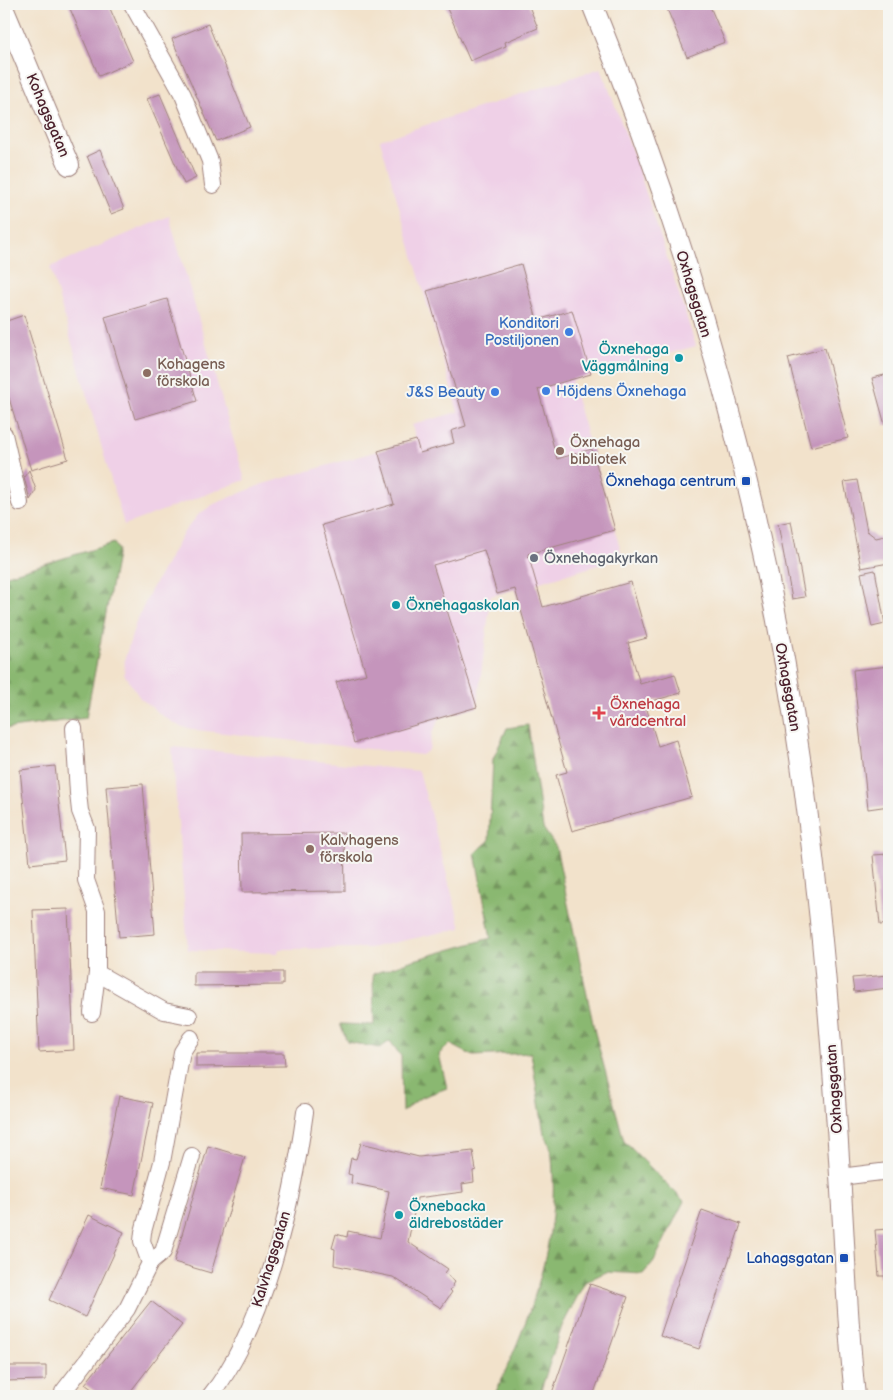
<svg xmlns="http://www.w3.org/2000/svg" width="893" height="1400" font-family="'Balsamiq Sans',sans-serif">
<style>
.built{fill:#efd0e7}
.forest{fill:url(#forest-firs);stroke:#6a6c4e}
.building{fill:#c595bc}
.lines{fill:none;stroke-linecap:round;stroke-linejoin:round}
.minor-casing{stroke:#9e807b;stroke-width:18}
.tertiary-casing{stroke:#9e807b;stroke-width:22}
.minor{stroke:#fff;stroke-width:16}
.tertiary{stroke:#fff;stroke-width:20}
.shop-dot{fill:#3f7fe0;stroke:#f6f6f2;stroke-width:2}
.culture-dot{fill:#0f9aa8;stroke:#f6f6f2;stroke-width:2}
.education-dot{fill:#8d6e63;stroke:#f6f6f2;stroke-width:2}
.transit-dot{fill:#1a4fb4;stroke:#f6f6f2;stroke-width:2}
.worship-dot{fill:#6b7280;stroke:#f6f6f2;stroke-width:2}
.health-dot{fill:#e0444e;stroke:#f6f6f2;stroke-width:2}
.labels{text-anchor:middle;stroke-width:4;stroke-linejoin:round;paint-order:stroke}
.street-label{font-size:15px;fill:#4a1f2b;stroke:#f6f6f2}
.shop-label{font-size:15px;fill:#366cbe;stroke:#f6f6f2;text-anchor:end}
.culture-label{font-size:15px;fill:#0d838f;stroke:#f6f6f2;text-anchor:start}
.education-label{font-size:15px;fill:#785e54;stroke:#f6f6f2;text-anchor:start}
.transit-label{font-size:15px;fill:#164399;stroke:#f6f6f2;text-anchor:end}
.worship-label{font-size:15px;fill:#5b616d;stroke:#f6f6f2;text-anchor:start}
.health-label{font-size:15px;fill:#be3a42;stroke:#f6f6f2;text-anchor:start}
</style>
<defs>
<pattern id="forest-firs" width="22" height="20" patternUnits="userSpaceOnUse" patternTransform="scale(1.25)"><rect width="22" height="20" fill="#8ab871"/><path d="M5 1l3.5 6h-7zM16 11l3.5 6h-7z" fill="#73955d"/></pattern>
</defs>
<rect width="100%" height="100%" fill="#f6f6f2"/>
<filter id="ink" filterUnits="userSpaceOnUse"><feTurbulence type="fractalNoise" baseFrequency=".02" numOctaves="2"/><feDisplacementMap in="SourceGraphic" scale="10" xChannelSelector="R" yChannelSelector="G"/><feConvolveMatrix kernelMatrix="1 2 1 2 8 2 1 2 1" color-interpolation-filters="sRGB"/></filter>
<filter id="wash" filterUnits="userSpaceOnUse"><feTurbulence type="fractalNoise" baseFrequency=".0096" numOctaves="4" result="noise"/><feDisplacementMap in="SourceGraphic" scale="20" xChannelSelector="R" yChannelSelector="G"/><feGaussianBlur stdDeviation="1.12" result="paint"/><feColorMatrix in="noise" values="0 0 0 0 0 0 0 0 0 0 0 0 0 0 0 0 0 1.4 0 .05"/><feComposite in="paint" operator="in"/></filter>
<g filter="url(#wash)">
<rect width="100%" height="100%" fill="#f2e2cb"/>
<g class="built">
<polygon points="601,68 635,159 696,346 571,381 623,558 491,596 477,707 440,718 432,733 429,750 422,755 197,730 179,726 164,717 140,698 124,674 125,658 135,625 150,592 184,532 199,514 214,504 263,484 416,440 412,425 458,412 380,140"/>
<polygon points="169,216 245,480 124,525 50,267"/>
<polygon points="172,747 419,771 461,928 370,948 279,949 278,953 188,950"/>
</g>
<g class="forest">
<polygon points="114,543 118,550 86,718 4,729 4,576"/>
<path d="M 528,725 L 543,828 L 556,847 L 595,1033 L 624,1141 L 684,1201 L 654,1261 L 643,1274 L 606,1272 L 585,1282 L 562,1326 L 539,1396 L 494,1396 C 526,1327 557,1252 553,1174 C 552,1159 553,1147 544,1134 L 531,1053 L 473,1056 L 450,1044 L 439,1054 L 447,1088 L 420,1098 L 402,1112 L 401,1056 L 390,1041 L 380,1048 L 347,1042 L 340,1024 L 374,1025 L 373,974 L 407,962 L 491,938 L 475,853 L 489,841 L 493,759 L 507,728 Z"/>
</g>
<g id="blocks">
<g class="building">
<polygon points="68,4 108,4 133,61 99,76"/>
<polygon points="445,4 528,4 538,28 505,42 506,46 470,61"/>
<polygon points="665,4 709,4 725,42 687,57"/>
<polygon points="208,24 250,127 216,141 172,39"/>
<polygon points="160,94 196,178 184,184 147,99"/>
<polygon points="100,150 124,209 111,214 87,156"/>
<polygon points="521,264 537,320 572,310 591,374 538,389 557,459 592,449 615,530 528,554 543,607 631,582 647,638 628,643 640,684 675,674 681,693 645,703 658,746 676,740 692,797 572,831 556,775 567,772 515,589 497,594 484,550 433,565 477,707 354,743 336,682 366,674 322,525 394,504 378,451 416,440 420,453 454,443 451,431 466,426 427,291"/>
<polygon points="167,299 197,401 135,419 105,317"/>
<polygon points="24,315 68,459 31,470 4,382 4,322"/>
<polygon points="825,348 848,438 811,447 788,358"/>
<polygon points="889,374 889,424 885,425 872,378"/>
<polygon points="29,470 36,490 30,500 24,477"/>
<polygon points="857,480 867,531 876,538 889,535 889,563 861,568 844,482"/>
<polygon points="791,521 805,597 792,599 778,524"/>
<polygon points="875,570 885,624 872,627 861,573"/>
<polygon points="889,666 889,806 868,809 853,670"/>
<polygon points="55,766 65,860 30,864 20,770"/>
<polygon points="143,784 155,934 119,937 106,787"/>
<polygon points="344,833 345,891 242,892 241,834"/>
<polygon points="889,854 889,924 880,925 873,855"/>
<polygon points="68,909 74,1050 39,1052 33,910"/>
<polygon points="194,972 283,972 283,985 194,986"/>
<polygon points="889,975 889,988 854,992 852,978"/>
<polygon points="196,1053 284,1053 285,1066 196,1067"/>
<polygon points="119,1096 153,1103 134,1195 100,1188"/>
<polygon points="361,1143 419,1157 473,1151 476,1170 473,1171 474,1182 462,1184 463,1192 417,1198 408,1242 448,1269 445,1273 455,1282 450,1290 452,1292 441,1308 393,1277 334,1265 335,1249 332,1248 336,1234 347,1237 348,1231 380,1238 389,1191 351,1183 352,1175 348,1174 351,1158 356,1159"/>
<polygon points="208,1146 245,1157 211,1273 174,1262"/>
<polygon points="702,1210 741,1224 699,1349 660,1336"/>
<polygon points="89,1215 124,1232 85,1317 49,1300"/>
<polygon points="889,1229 889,1276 879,1276 875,1230"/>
<polygon points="590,1284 628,1297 593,1396 551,1396"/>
<polygon points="151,1301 182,1325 127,1396 101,1396 85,1384"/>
<polygon points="4,1366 46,1366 46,1380 4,1381"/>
</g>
</g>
</g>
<g filter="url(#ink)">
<use href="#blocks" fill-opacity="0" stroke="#9e807b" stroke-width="1"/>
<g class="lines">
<defs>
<g id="minor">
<polyline points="132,4 183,95 210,161 213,185"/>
<polyline points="4,434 20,503"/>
<polyline points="74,728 78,793 80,811 87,829 86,880 97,911 97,973 164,1011 189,1016"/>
<polyline points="92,1013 97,973"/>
<polyline points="840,1177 889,1171"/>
<polyline points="150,1263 163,1252 192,1156"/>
<polyline points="63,1392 127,1309 150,1263 142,1241 143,1232 162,1162 182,1052 191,1038"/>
<path d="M 210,1396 C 265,1328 293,1199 305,1112"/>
</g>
<g id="tertiary">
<path d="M 592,4 C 699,266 775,544 809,825 C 824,941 833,1058 840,1175 C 845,1249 847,1323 855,1396"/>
<polyline points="4,10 69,165"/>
</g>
</defs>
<use href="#minor" class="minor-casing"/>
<use href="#tertiary" class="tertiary-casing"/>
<use href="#minor" class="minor"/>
<use href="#tertiary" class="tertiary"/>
</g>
</g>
<g class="shop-dot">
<circle cx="569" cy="332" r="5"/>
<circle cx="546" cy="391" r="5"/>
<circle cx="495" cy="392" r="5"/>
</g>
<g class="culture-dot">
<circle cx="679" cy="358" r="5"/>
<circle cx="396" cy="605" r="5"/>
<circle cx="399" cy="1215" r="5"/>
</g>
<g class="education-dot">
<circle cx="147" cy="373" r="5"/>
<circle cx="560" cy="451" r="5"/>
<circle cx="310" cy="849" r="5"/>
</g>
<g class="transit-dot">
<rect x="741" y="476" width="10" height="10" rx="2.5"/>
<rect x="839" y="1253" width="10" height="10" rx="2.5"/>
</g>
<circle class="worship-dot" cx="534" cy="558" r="5"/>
<path class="health-dot" d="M596.5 705.5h5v5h5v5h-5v5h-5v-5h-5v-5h5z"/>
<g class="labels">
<g class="street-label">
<text transform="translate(48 115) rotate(67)" y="5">Kohagsgatan</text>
<text transform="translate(694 294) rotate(73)" y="5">Oxhagsgatan</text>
<text transform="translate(788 687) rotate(80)" y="5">Oxhagsgatan</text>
<text transform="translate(834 1089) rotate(-94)" y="5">Oxhagsgatan</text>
<text transform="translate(271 1259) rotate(-73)" y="5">Kalvhagsgatan</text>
</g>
<g class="shop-label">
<text x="559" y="328">Konditori<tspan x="559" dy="17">Postiljonen</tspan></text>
<text x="556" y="396" text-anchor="start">Höjdens Öxnehaga</text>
<text x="485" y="397">J&amp;S Beauty</text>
</g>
<g class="culture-label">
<text x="669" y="354" text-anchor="end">Öxnehaga<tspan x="669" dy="17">Väggmålning</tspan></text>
<text x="406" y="610">Öxnehagaskolan</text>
<text x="409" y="1211">Öxnebacka<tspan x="409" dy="17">äldrebostäder</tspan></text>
</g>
<g class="education-label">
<text x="157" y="369">Kohagens<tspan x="157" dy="17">förskola</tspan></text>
<text x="570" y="447">Öxnehaga<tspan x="570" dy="17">bibliotek</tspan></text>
<text x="320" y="845">Kalvhagens<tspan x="320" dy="17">förskola</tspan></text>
</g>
<g class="transit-label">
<text x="736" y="486">Öxnehaga centrum</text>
<text x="834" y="1263">Lahagsgatan</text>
</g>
<g class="worship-label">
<text x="544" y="563">Öxnehagakyrkan</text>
</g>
<g class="health-label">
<text x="610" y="709">Öxnehaga<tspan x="610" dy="17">vårdcentral</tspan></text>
</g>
</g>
<rect width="893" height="1400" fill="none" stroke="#f6f6f2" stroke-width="20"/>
</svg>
